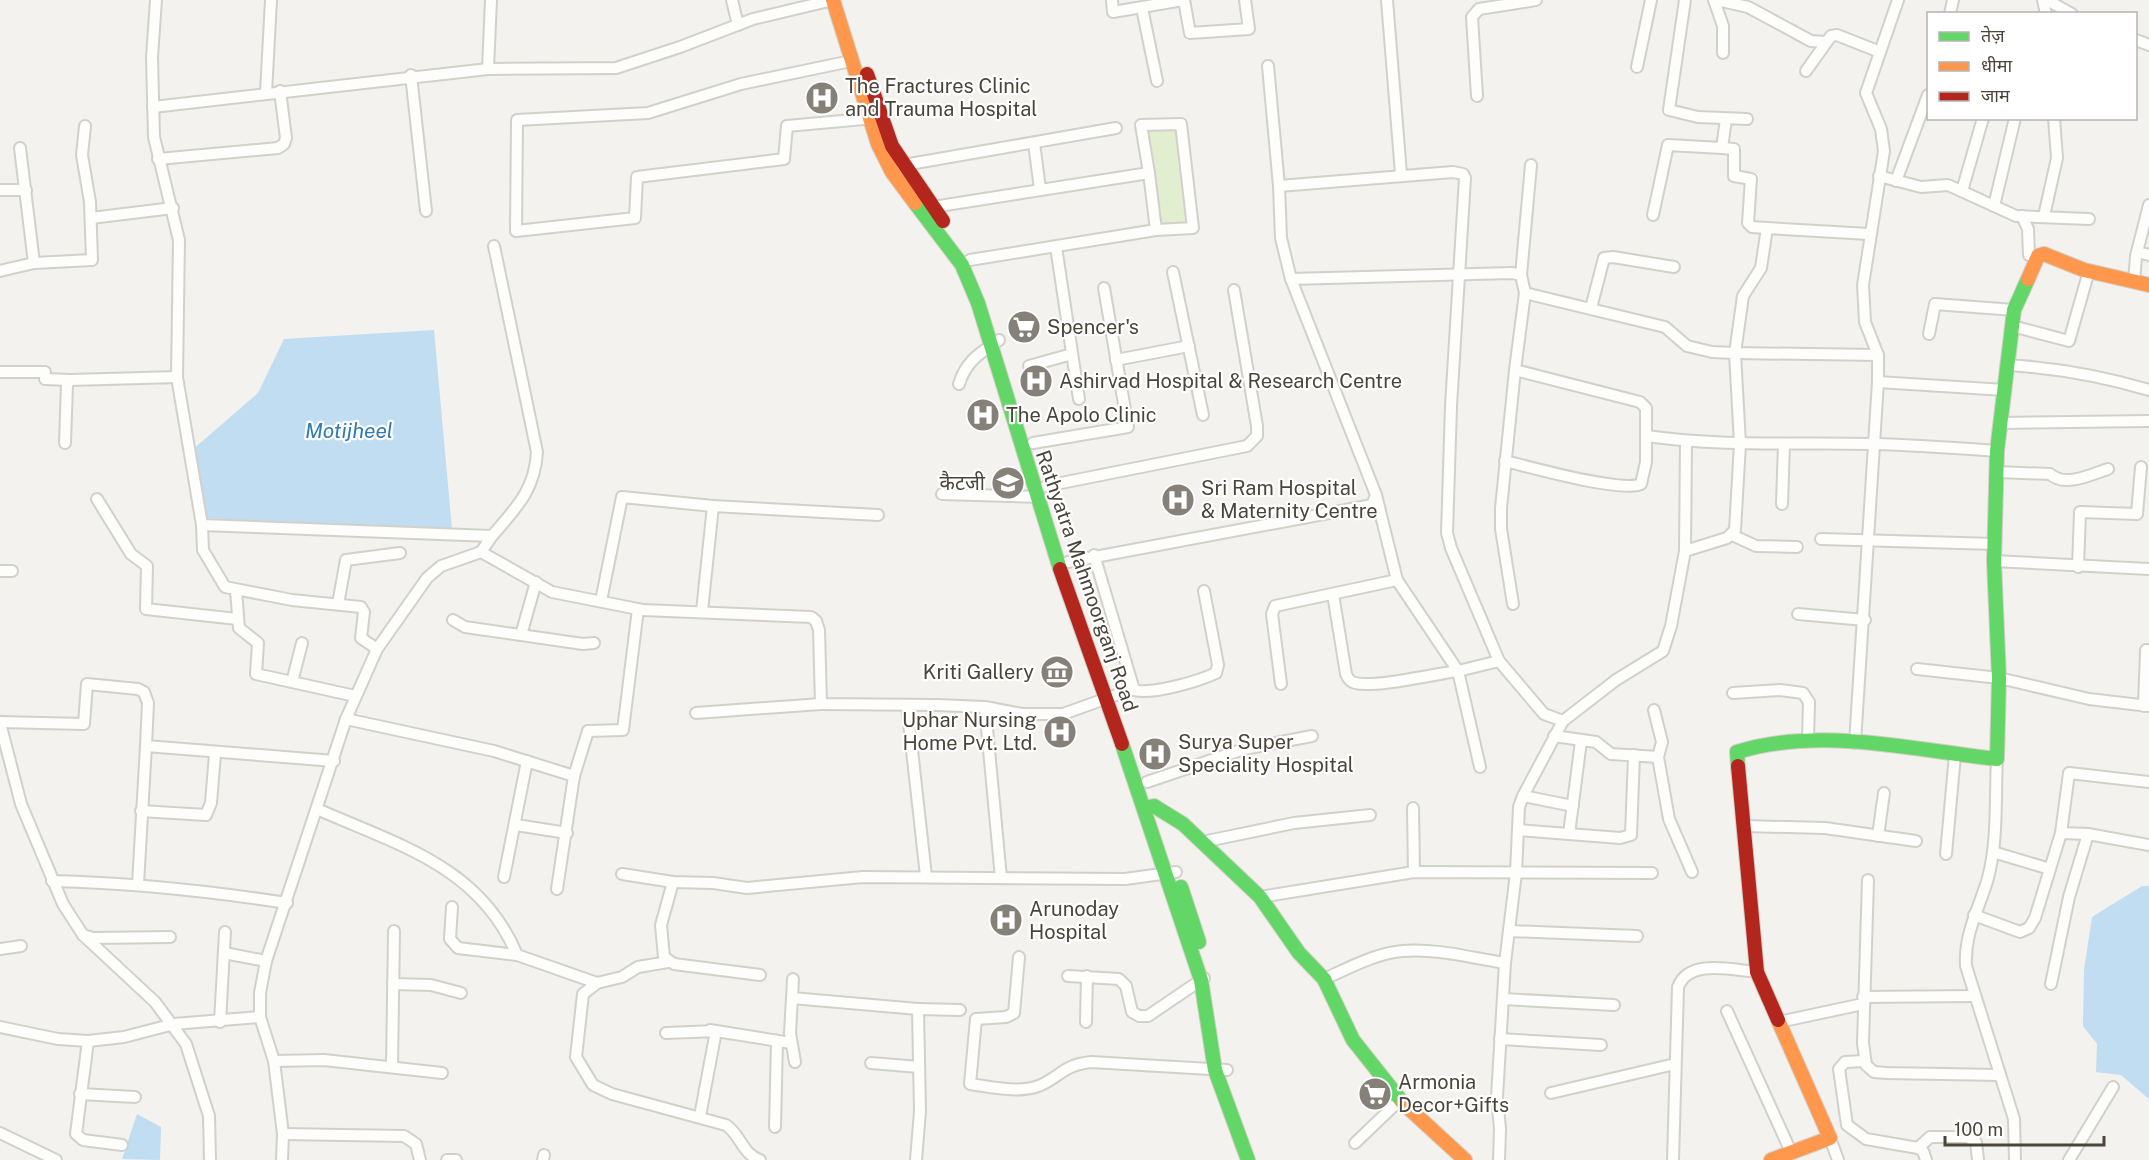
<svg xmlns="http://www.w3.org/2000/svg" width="2149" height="1160" font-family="'Public Sans','Noto Sans Devanagari',sans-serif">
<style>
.green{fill:#e1eecf}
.water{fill:#c0ddf1}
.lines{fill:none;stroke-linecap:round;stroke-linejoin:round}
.street-casing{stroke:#d2d0cb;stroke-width:14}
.fast-casing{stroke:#d3cfc5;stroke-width:16}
.slow-casing{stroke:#d3cfc5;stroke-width:16}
.jam-casing{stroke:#d3cfc5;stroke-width:16}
.street{stroke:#fdfdfc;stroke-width:10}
.fast{stroke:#63d668;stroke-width:14}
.slow{stroke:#ff974d;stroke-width:14}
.jam{stroke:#b3261e;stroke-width:14}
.labels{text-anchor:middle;stroke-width:4.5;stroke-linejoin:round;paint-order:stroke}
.poi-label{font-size:20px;fill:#4b4439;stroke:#fff;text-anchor:start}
.street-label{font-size:20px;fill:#4b4439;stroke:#fff}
.water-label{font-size:21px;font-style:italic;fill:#2e7ab2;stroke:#fff}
</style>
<rect width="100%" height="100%" fill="#f4f2ee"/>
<polygon class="green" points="1146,125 1181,127 1192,224 1160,226"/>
<g class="water">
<polygon points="434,330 452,529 202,518 191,451 258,393 284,339"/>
<polygon points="2142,886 2149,886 2149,1099 2121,1075 2096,1072 2097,1044 2083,1026 2084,970 2092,917"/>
<polygon points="137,1114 161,1127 160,1160 122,1159"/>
</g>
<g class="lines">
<defs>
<g id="street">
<path d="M 156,0 L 152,57 L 154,137 L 179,240 L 177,377 L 202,525 L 492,536 C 516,508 535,490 537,452 L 494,246"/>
<polyline points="732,0 738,25"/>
<polyline points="1112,0 1113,12 1183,0"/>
<polyline points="1184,0 1190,33 1249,29 1245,0"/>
<polyline points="1387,0 1401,174"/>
<polyline points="1685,0 1669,110 1698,117 1747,119"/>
<polyline points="1714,0 1723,26 1723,53"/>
<polyline points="1717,0 1748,7 1811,41 1825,42"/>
<polyline points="2043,0 2046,14"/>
<polyline points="2047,0 2072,14"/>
<polyline points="1142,8 1157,81"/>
<polyline points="1950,14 1953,0"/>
<polyline points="2136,40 2149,45"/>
<polyline points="851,61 741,84 648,113 517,120 516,231 635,218 637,177 784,159 787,126 875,118"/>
<polyline points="1268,66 1279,186"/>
<polyline points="1637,67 1651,0"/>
<polyline points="488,69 491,0"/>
<polyline points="1806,71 1831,36 1837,35 1880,52"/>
<polyline points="411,75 426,211"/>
<polyline points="266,93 271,0"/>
<polyline points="1477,96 1472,17 1479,9 1536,0"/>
<polyline points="153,107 488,69 616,68 680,47 753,19 833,0"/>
<polyline points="1726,119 1722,148 1734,149 1734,176 1751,179 1748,223 1752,227 1767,228"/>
<polyline points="1034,143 1040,189"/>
<polyline points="20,148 34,263"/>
<polyline points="158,159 278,148 284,144 286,138 280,91"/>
<polyline points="904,165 1116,128"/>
<polyline points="1149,173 1141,125 1181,124 1193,228 1156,230"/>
<polyline points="1879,176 1921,187 1948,185 2016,216 2089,219"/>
<polyline points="1896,181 1928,95"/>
<polyline points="0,190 26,190"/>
<polyline points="1962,191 1983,118"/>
<polyline points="1994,206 2015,118"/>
<polyline points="933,207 1149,173 1156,230 970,260"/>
<polyline points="1653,215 1668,145 1722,148"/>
<polyline points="2022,216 2028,229 2029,255"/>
<polyline points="2044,216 2057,158 2054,118"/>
<polyline points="91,218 173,208"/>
<polyline points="1869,234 1767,228 1761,268 1743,296 1735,353 1878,355"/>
<polyline points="1056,247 1079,399"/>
<polyline points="2137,252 2149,255"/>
<polyline points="0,271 34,263 92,260 90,202 82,155 85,126"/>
<polyline points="1173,272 1203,415"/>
<polyline points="1521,275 1531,165"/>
<polyline points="1291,279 1281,238 1279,186 1453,172 1463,174 1465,178 1451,406 1447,533 1451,548 1499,661"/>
<polyline points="2134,282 2136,256 2149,205"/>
<polyline points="1591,308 1604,258 1613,257 1674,267"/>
<polyline points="2012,326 2069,341 2089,271"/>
<polyline points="1929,334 1935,304 2014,310"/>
<polyline points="1116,360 1189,346"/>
<path d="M 2008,365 C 2056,368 2102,376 2149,390"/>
<polyline points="1029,366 1072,354"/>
<polyline points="0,372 45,372"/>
<polyline points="45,379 70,380"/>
<polyline points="1878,382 2005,390"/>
<path d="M 959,384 C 966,361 980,353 999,340"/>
<polyline points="2001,423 2149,421"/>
<path d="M 1647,436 C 1723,447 1798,442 1874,444 C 1915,445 1956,448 1997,451"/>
<polyline points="65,443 67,385 70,380 177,377"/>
<polyline points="1033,443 1128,427 1104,288"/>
<path d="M 1997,472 L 2050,474 C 2065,488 2092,474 2108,469"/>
<polyline points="1046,486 1247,446 1257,436 1257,426 1234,290"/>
<polyline points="942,494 1039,497"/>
<polyline points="1376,495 1397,580 1458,671 1499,661 1544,714 1563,721"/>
<polyline points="97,499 131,554 147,566 146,609 237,619"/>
<polyline points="1782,504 1784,444"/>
<polyline points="202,525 203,550 225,587 292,600 361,607 364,612 361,638 377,649"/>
<polyline points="1732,535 1756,546 1797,547"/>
<polyline points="1821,539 1995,544"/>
<polyline points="1685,551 1686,442"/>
<polyline points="481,552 552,592 643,610 811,617 816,621 819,630 821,704 937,705 985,707 1022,714 1063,714 1116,695"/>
<path d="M 1094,555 L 1134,690 C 1152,695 1199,681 1216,673 L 1218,665 L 1204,591"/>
<polyline points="1994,561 2149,569"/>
<path d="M 1068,562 L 1372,505 L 1376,495 L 1291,279 L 1512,273 L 1521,275 L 1525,293 L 1515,370 L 1640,402 L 1646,408 L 1646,462 L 1641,484 C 1621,493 1530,467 1505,461"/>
<polyline points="2078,567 2080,512 2137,514 2141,467"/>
<polyline points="0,571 12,571"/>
<polyline points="236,590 239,628 258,643 256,674 355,696"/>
<path d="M 1333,594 L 1346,674 C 1348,679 1350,682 1355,683 C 1378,688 1433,674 1458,671 L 1480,767"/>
<polyline points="601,601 622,497 713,506 878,515"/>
<polyline points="338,604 346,560 400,553"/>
<polyline points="1513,604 1501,529 1501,508 1515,370"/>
<polyline points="702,611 713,506"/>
<polyline points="1798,614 1865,620"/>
<polyline points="453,620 465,627 583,644 594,643"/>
<polyline points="521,635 536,582"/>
<polyline points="1917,669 1999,678 2089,699 2149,706"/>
<polyline points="292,682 302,643"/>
<polyline points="1281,684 1272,614 1275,606 1397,580"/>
<polyline points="1733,693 1780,690 1803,693 1809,702 1808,741"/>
<polyline points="907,705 926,876"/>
<polyline points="2144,706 2146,650 2149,650"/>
<polyline points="985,707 1001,878"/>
<polyline points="1654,710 1662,742 1658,757"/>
<polyline points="696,713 821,704"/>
<polyline points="346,719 494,751 574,776"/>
<polyline points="0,722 84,724 87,684 138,689 144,692 148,703 146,746 334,761"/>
<polyline points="0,723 21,804 63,904 83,935 155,1002 186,1044 209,1116 210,1160"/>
<polyline points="1554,736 1596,742 1611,754 1658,757 1669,819 1692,872"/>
<polyline points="1855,743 1878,382 1878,355 1865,322 1863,285 1884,151 1881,129 1866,93 1898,0"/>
<path d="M 1997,759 C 1995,798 1998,840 1988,878 C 1979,909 1964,933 1966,966 L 2014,1119 L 2015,1160"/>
<polyline points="1147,782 1244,749 1312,736"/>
<polyline points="1523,796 1573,806"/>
<polyline points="1413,808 1414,872"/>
<path d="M 317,809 C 398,845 480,866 517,955 L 597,983"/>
<polyline points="141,811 206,815 211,803 215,754"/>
<polyline points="516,825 567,833"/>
<polyline points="1744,826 1825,828 1916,841"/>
<polyline points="1518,830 1620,838 1631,835 1634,755"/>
<polyline points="2061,833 2088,834"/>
<polyline points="1569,834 1581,741"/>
<polyline points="1878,836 1884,793"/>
<polyline points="1202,842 1294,823 1370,815"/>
<polyline points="1993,852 2050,869"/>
<polyline points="1946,854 1955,755"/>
<polyline points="622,874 673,882 713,883 747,888 863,877 1125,879 1176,872"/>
<polyline points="504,877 527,761"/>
<polyline points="1868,880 1863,1043 1866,1065 1874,1072 1886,1073 1999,1075"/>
<path d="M 52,881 C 131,883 209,891 287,903"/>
<polyline points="673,882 661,925 664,957 674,964 760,975"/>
<polyline points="138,884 146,746"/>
<polyline points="557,889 574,776 588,731 623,730 638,609"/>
<polyline points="1260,897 1414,872 1652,873"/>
<polyline points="452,907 450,939 458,948 517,955"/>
<polyline points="1974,915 2020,932 2029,928 2035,918 2061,833 2069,773 2149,782"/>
<polyline points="1509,931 1637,936"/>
<polyline points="83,935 93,938 170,937"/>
<polyline points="0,949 21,946"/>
<polyline points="224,953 266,961"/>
<path d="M 1019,957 L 1014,1013 L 1006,1017 L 976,1019 L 970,1084 C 992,1087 1020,1094 1041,1085 C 1062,1075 1064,1065 1091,1062 L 1227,1070"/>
<path d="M 668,962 L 638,967 L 622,977 L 597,983 L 583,994 L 576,1057 L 593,1085 L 612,1094 L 726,1125 C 741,1135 742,1154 760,1160"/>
<polyline points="1068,976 1119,979 1126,986 1132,1012 1139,1016 1148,1016 1204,978"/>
<polyline points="793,979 792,998 918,1009 920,1111 916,1160"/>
<path d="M 1324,979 C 1349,968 1376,953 1403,951 C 1436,948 1472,958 1505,963"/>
<polyline points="393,984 431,985 461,993"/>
<polyline points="2051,984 2069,897 2088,834 2149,845"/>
<polyline points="1863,997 1975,996"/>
<polyline points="792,998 790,1033 795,1062"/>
<polyline points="1503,999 1614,1005"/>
<polyline points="918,1009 960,1010"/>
<polyline points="1727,1011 1791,1152"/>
<polyline points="220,1022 225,932"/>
<polyline points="1086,1022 1087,976"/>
<polyline points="1779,1022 1863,1004"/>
<polyline points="0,1027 58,1039 88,1041 124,1037 174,1024 260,1017"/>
<polyline points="710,1030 791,1043"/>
<polyline points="666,1033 716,1031 700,1116"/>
<polyline points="1500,1039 1601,1045"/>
<polyline points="88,1041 76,1134 83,1140 122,1145"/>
<polyline points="274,1061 324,1060 442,1073"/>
<polyline points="1864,1061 1845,1062 1839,1069 1847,1125 1866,1139 1918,1148 1923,1151 1926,1160"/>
<polyline points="871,1063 919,1067"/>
<polyline points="392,1067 394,931"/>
<polyline points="1551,1093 1675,1064"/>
<polyline points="80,1094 135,1097"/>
<polyline points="775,1127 777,1041"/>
<polyline points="0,1133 56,1160"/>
<polyline points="283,1134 404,1136 416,1144 420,1160"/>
<polyline points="1830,1138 1838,1160"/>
<polyline points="1355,1143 1400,1100"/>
<polyline points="1918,1148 1930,1137 1967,1137 1976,1142 1978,1160"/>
<polyline points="282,1160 283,1134 274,1061 260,1017 260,993 266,961 346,719 377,649 427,578 441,566 481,552 492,536"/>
<polyline points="447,1160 456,1160"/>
<polyline points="543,1160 544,1155"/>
<polyline points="1499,1160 1500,1129 1497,1097 1505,963 1516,873 1519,807 1523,796 1563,721 1616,680 1663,651 1671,626 1685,551 1727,538 1735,530 1740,444 1735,353 1712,352 1687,346 1665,327 1525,293"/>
<path d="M 1673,1160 L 1678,987 C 1689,958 1732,970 1757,972"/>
<polyline points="2069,1160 2113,1087"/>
</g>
<g id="fast">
<polyline points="915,203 962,265 978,303 1060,569"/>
<polyline points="1122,744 1201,980 1215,1070 1248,1160"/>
<path d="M 1738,766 L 1737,752 C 1822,726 1911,750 1997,759 L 1999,678 L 1994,561 L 1997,451 L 2014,310 L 2028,279"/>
<polyline points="1144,808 1154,806 1183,824 1260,897 1299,953 1324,979 1353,1040 1403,1103"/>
<polyline points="1181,887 1199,942"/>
</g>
<g id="slow">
<polyline points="833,0 878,144 892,172 915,203"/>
<polyline points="2028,279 2038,256 2044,254 2084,270 2149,285"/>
<polyline points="1403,1103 1465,1160"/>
<polyline points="1771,1160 1830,1138 1778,1020"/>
</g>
<g id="jam">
<polyline points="867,74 892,146 943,221"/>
<polyline points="1060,569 1122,744"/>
<polyline points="1738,766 1757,972 1778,1020"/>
</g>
</defs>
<use href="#street" class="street-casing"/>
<use href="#fast" class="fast-casing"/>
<use href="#slow" class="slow-casing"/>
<use href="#jam" class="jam-casing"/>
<use href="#street" class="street"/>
<use href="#fast" class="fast"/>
<use href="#slow" class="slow"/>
<use href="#jam" class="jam"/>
</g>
<defs>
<symbol id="hospital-disc" viewBox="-11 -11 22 22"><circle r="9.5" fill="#868178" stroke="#fff"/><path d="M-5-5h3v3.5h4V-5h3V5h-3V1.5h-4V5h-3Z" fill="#fff"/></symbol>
<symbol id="supermarket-disc" viewBox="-11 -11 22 22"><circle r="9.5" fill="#868178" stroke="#fff"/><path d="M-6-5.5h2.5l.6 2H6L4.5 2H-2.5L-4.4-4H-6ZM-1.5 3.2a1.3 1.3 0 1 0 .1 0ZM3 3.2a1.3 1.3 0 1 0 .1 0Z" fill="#fff"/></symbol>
<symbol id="school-disc" viewBox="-11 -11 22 22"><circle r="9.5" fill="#868178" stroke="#fff"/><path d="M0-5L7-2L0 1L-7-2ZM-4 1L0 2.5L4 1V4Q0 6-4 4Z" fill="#fff"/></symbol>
<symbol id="museum-disc" viewBox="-11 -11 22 22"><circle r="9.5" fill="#868178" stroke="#fff"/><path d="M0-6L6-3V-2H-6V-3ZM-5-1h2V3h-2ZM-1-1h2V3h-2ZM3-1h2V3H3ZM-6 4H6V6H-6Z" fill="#fff"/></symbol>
</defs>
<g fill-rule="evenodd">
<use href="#hospital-disc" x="803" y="79" width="38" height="38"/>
<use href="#supermarket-disc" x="1005" y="308" width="38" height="38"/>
<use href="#hospital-disc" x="1017" y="362" width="38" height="38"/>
<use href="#hospital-disc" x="964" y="396" width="38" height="38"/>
<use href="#school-disc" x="989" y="464" width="38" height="38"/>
<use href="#hospital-disc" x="1159" y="481" width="38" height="38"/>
<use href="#museum-disc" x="1038" y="653" width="38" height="38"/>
<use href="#hospital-disc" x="1041" y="713" width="38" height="38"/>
<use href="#hospital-disc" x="1136" y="735" width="38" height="38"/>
<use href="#hospital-disc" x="987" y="901" width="38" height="38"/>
<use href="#supermarket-disc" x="1356" y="1075" width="38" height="38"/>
</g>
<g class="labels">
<g class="poi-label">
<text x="845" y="93">The Fractures Clinic<tspan x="845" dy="23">and Trauma Hospital</tspan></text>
<text x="1047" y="334">Spencer's</text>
<text x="1059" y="388">Ashirvad Hospital &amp; Research Centre</text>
<text x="1006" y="422">The Apolo Clinic</text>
<text x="985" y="490" text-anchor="end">कैटजी</text>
<text x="1201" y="495">Sri Ram Hospital<tspan x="1201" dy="23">&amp; Maternity Centre</tspan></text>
<text x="1034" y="679" text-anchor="end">Kriti Gallery</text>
<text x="1037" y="727" text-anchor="end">Uphar Nursing<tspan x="1037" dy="23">Home Pvt. Ltd.</tspan></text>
<text x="1178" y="749">Surya Super<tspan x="1178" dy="23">Speciality Hospital</tspan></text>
<text x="1029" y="916">Arunoday<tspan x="1029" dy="23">Hospital</tspan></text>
<text x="1398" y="1089">Armonia<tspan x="1398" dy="23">Decor+Gifts</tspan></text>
</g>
<g class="street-label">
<text transform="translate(1087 581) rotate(71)" y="7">Rathyatra Mahmoorganj Road</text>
</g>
<g class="water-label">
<text x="349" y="438">Motijheel</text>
</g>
</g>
<rect x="1927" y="12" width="210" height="108" fill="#ffffff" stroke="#b7b4b0" stroke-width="1.5"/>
<rect x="1939" y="32" width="30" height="9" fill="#63d668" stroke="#b7b4b0" stroke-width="1.5"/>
<text x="1981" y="42" font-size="18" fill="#4b4439">तेज़</text>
<rect x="1939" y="62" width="30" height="9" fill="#ff974d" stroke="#b7b4b0" stroke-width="1.5"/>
<text x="1981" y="72" font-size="18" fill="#4b4439">धीमा</text>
<rect x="1939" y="92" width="30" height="9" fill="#b3261e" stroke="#b7b4b0" stroke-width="1.5"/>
<text x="1981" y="102" font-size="18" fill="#4b4439">जाम</text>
<path d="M1945 1136v9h159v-9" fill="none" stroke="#4b4439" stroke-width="3"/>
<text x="1954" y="1136" font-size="18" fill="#4b4439" stroke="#ffffff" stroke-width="4.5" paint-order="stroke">100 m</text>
</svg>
